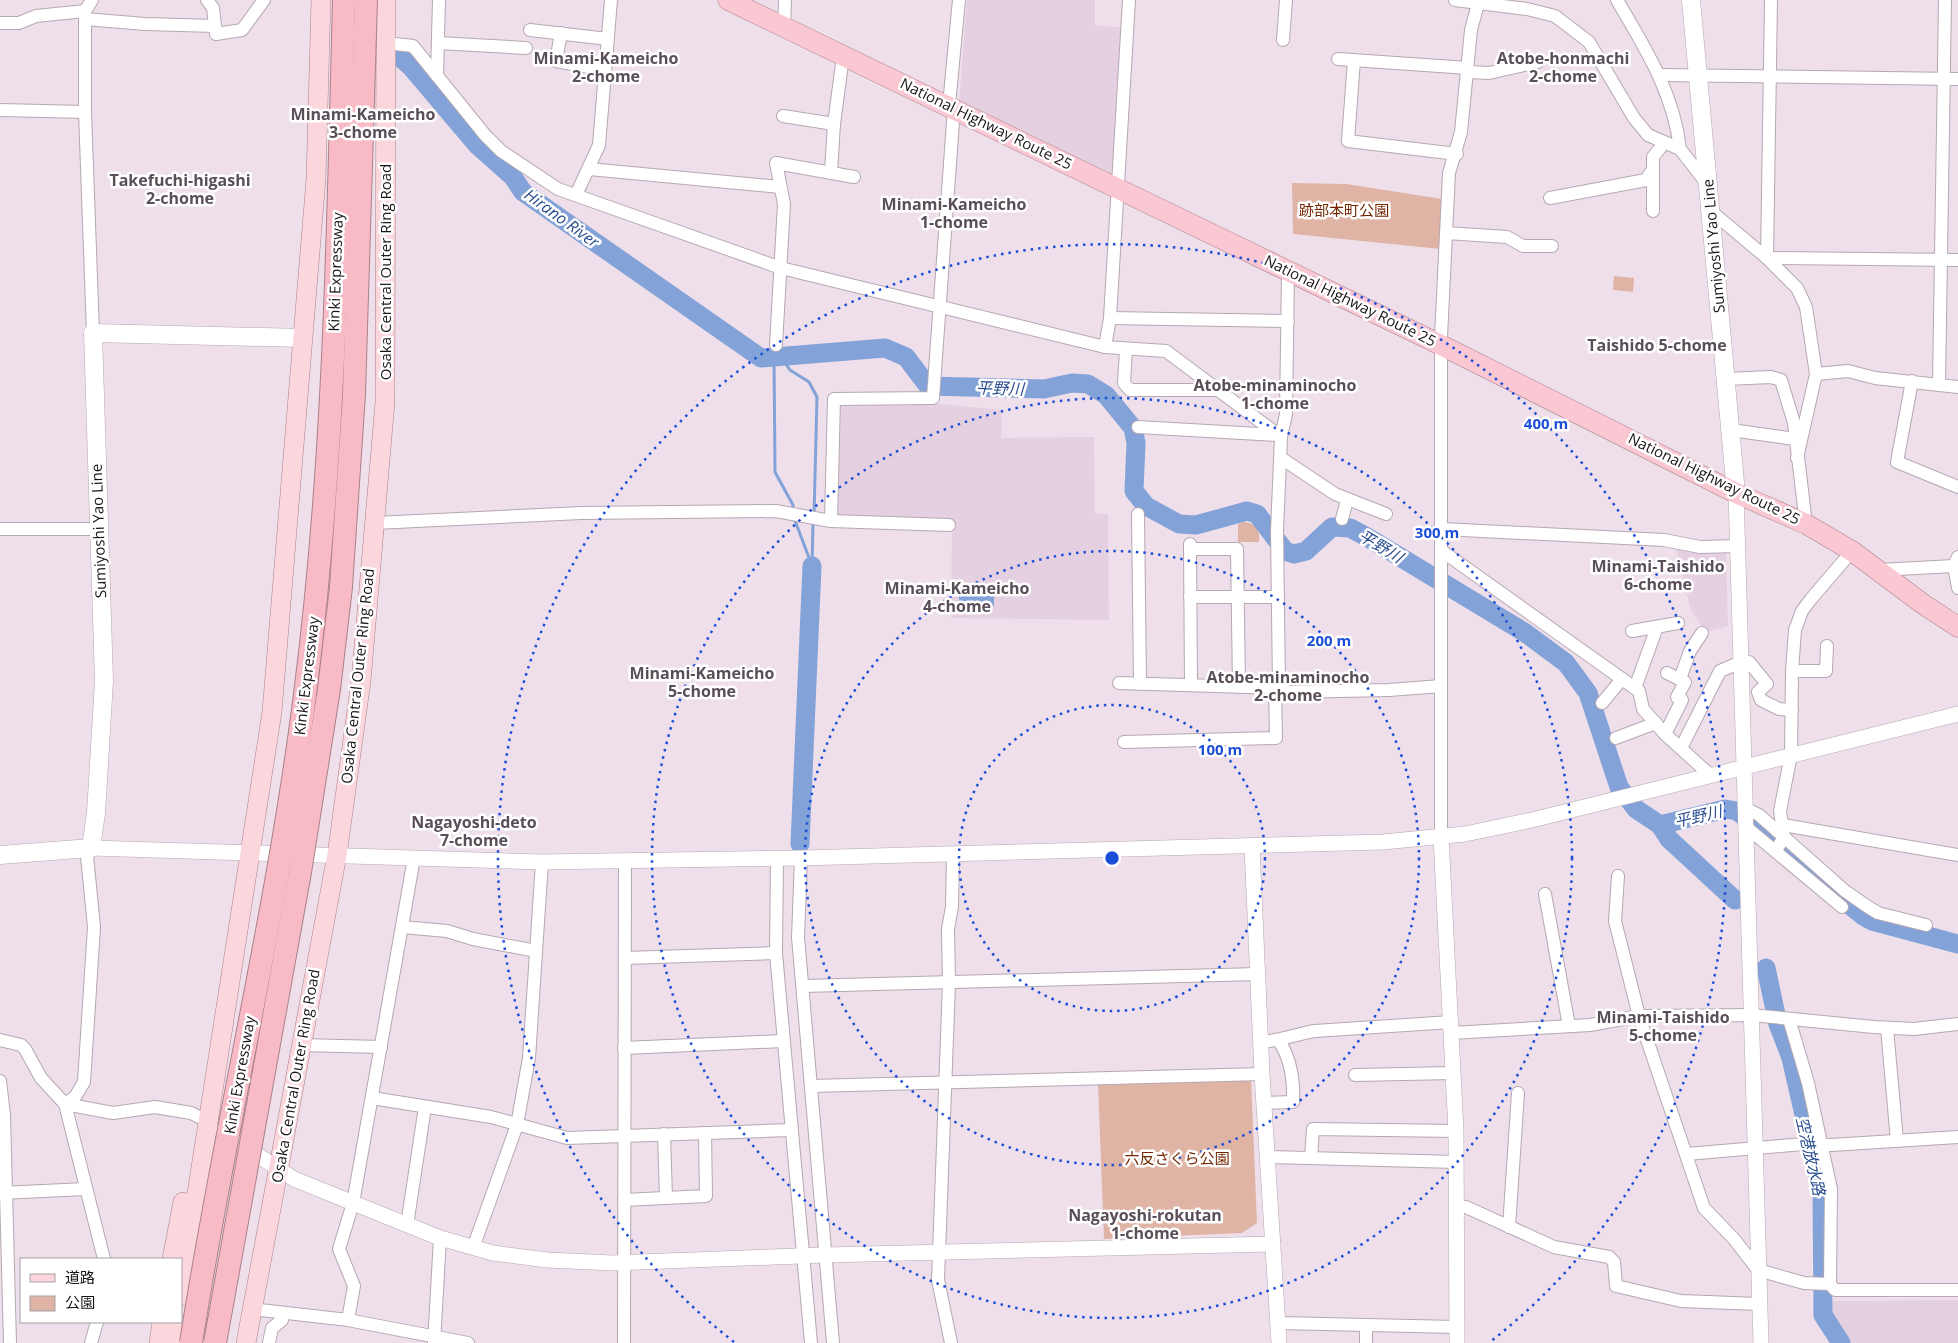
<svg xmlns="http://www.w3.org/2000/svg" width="1958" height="1343" font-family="'Open Sans','Noto Sans JP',sans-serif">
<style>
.built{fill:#e5d0e1}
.green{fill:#dfb4a4}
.water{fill:#83a2d8}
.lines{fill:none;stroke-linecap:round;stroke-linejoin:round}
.stream{stroke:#83a2d8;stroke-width:3}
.river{stroke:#83a2d8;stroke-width:19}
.minor-casing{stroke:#b5a8b3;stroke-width:14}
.tertiary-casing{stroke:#b5a8b3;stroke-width:16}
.secondary-casing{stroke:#b5a8b3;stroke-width:19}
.primary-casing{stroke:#aa8189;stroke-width:20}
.trunk-casing{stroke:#aa8189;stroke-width:21}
.minor{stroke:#fff;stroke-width:12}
.tertiary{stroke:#fff;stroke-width:15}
.secondary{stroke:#fff;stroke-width:18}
.primary{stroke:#fbd6dd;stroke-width:19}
.trunk{stroke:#fac8d2;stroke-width:20}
.motorway-bridge-casing{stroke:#aa8189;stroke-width:24;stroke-linecap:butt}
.motorway-bridge{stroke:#f8bbc6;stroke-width:22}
.ring{fill:none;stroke:#1d4ed8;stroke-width:2.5;stroke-dasharray:2.5 5}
.labels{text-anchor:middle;stroke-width:5;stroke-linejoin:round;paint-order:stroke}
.street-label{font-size:15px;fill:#1a1519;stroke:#fff}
.park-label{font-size:15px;fill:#732600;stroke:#fff}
.neighbourhood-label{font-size:16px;font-weight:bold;fill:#5a4e58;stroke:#fff}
.water-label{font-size:16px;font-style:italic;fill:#294d8f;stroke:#fff}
.centre{fill:#1d4ed8;stroke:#fff;stroke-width:2.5}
.ring-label{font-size:15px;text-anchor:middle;font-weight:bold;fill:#1d4ed8;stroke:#fff;stroke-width:5;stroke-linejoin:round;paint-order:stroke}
</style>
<rect width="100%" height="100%" fill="#eedfeb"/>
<g class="built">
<polygon points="967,0 1095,0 1095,25 1126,28 1115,178 959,102"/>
<polygon points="843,404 941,404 1002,410 1001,438 1094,437 1095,513 1108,515 1109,620 951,618 952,521 840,517 834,511 838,409"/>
<polygon points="1676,545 1726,550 1728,626 1705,632 1690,608"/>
<polygon points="1958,1300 1958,1343 1848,1343 1828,1313 1827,1301"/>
</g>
<g class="green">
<polygon points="1292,183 1346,184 1442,199 1441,249 1293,234"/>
<polygon points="1614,276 1634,278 1633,292 1613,290"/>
<path d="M 1243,522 C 1256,523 1260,529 1259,542 L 1238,542 L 1238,524 Z"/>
<polygon points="1251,1079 1257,1223 1242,1233 1104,1239 1098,1084"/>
</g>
<rect class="water" x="959" y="589" width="35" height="17"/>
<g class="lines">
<g class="stream">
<polyline points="781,357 790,370 809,382 817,397 814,516"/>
<polyline points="774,358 775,472 793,505 793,511"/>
<polyline points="794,518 811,563"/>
<polyline points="812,566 813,522"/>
</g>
<g class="river">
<polyline points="377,37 412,68 478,146 513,177 523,192 761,358 885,348 906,357 928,386 1044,389 1072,383 1088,384 1106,395 1133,428 1136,443 1134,491 1146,506 1179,524 1196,525 1247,511 1257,514 1285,551 1294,554 1306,551 1332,527 1350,528 1367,537 1524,632 1566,663 1588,693 1619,787 1636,809 1660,825 1725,809 1737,811 1766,832 1804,868 1863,916 1872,921 1958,944"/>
<polyline points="1660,825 1669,839 1735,900"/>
<polyline points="800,844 812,566"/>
<polyline points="1766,968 1778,1024 1791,1058 1822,1193 1823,1315 1841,1343"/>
</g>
<defs>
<g id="minor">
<polyline points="92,0 85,11 85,112 93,333"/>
<polyline points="207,0 213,8 216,34 242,30 264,0"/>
<polyline points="1455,0 1527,9 1555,16 1589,42 1634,118 1648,135 1680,149 1708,185"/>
<path d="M 1617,0 C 1645,48 1674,93 1680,149"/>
<polyline points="85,19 145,24 215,26"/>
<polyline points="0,23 19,23 36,16 85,11"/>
<polyline points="784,28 785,0"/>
<polyline points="530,30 608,39"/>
<polyline points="561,33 556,61 605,70"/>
<polyline points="1283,40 1286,0"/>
<polyline points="438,43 526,48"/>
<polyline points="395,44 413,46 485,135 501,151 558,189 781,268 1105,347 1166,351 1281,437"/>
<polyline points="1338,59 1468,68"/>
<polyline points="1354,60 1348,141 1457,154"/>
<polyline points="1468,72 1489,73 1538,62"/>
<polyline points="1660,75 1958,79"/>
<polyline points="437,76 439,0"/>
<polyline points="949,105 959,0"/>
<polyline points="0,110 85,112"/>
<polyline points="783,116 834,124"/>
<polyline points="589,169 780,187"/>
<polyline points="831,172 834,124 843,56"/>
<polyline points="576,195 599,145 611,0"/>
<polyline points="1550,198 1646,180 1651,172"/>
<polyline points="1653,211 1653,157 1664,143"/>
<polyline points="1712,212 1767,258 1797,288 1806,307 1816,374 1797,458"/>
<polyline points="1446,233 1507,237 1523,246 1552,246"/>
<polyline points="1767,258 1771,0"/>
<polyline points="1767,258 1958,260"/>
<polyline points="1110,318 1288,321"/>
<polyline points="776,345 784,204 776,163 854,177"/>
<polyline points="1105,347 1110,318 1129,0"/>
<polyline points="1126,350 1124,383 1130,390 1217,390"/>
<polyline points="1816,374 1848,371 1875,378 1958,387"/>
<polyline points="1726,379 1771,377 1781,380 1794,423 1806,524"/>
<polyline points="1912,381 1897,462 1958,487"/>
<polyline points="1939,384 1945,0"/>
<polyline points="1138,427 1278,435"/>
<polyline points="1731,430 1795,439"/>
<polyline points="1281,458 1335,494 1386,514"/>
<polyline points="1138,514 1140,684"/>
<polyline points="1342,519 1347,500"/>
<polyline points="831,521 834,399 933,398 954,108"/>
<polyline points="375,523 581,513 776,511 831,521 949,525"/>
<polyline points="0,529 98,529"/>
<polyline points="1442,529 1664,540 1700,547 1738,546"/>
<polyline points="1190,544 1191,685"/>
<polyline points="1190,549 1237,549 1239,687"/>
<polyline points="1442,551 1639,691 1643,709 1665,734 1710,775"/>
<polyline points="1958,557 1954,566 1958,588"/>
<polyline points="1879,570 1954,566"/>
<polyline points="1190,597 1278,597"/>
<polyline points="1632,631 1678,623"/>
<polyline points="1792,671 1826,671 1827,646"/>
<polyline points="1680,679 1690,651 1702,633"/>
<polyline points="1119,683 1279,688 1289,692 1389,690 1441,686"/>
<polyline points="1279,688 1277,531 1281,437 1286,414 1288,271"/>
<polyline points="1635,688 1657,627"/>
<polyline points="1602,703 1622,679"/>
<polyline points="1665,734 1682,700 1677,697 1685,682 1667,673"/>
<polyline points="1616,738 1656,723"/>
<polyline points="1124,742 1276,738 1275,688"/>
<polyline points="1681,748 1720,671 1741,662 1749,662 1767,684 1758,692 1761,700 1779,709 1792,710"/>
<polyline points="1745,808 1759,815 1845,891 1868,907 1878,913 1926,925"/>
<polyline points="1783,825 1958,855"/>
<polyline points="1745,826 1842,907"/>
<polyline points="1441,837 1441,337 1449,173 1461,132 1471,30 1479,0"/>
<polyline points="1775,851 1784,838 1780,811 1791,755 1792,671 1795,630 1802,611 1811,599 1852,551"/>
<polyline points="777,858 776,953 811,1343"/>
<polyline points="801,858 798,937 833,1343"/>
<polyline points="1618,876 1615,921 1639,1016 1704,1208 1734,1239 1758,1270 1804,1283 1830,1284 1835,1290 1958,1290"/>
<polyline points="1545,894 1569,1026"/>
<polyline points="402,927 447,931 473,939 536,951"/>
<polyline points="625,958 776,953"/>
<polyline points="803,986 1258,974"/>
<polyline points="1789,1019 1808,1083 1831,1189 1830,1284"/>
<polyline points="1887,1028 1897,1141"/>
<polyline points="1451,1033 1590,1025 1639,1016 1751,1015 1874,1027 1914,1029 1958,1024"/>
<polyline points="0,1040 21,1045 25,1049 41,1078 65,1104 104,1259"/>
<path d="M 1261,1042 C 1280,1041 1296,1034 1315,1031 L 1451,1022"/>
<polyline points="300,1045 381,1047"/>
<polyline points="624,1048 783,1041"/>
<polyline points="1355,1075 1453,1073"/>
<polyline points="0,1081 4,1115 10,1343"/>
<polyline points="811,1086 1262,1074"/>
<polyline points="372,1098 491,1117 567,1138 790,1130"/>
<path d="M 1264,1103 L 1293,1102 C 1294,1080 1291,1059 1279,1041"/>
<polyline points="65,1104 75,1097 84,1082 94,927 87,856 91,848"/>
<polyline points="65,1104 113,1113 155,1107 191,1113 209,1122"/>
<polyline points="664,1134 666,1198"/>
<polyline points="1687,1154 1803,1144 1831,1145 1958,1137"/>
<polyline points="1267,1157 1456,1162"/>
<polyline points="1311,1158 1313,1129 1456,1131"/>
<polyline points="0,1193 86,1189"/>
<polyline points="624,1200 706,1196 705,1133"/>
<polyline points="1456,1206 1466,1207 1554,1247 1609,1257 1614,1262 1616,1286 1681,1301 1759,1304"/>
<polyline points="407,1225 425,1107"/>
<polyline points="1509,1227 1518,1093"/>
<polyline points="473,1248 517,1125 529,1058 542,862"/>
<polyline points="252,1309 348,1320 468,1343"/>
<polyline points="348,1320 354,1286 339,1249 353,1203 414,858"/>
<polyline points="1279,1323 1456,1327"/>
<polyline points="91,1343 97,1322"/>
<polyline points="269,1343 272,1328 282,1320 283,1313"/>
<polyline points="434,1343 440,1238"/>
<polyline points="624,1343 625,860"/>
<polyline points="951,1343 938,1280 949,983 948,929 952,907 953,854"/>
<polyline points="1366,1343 1366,1325"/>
</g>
<g id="tertiary">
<polyline points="1736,493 1761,1343"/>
<polyline points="1441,837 1456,1131 1457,1343"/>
<polyline points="1252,846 1262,1074 1279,1343"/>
<polyline points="91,848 542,862 801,858 1383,842 1465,834 1532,820 1958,714"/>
<polyline points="221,1131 294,1179 440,1238 493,1253 547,1260 613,1263 825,1255 1273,1244"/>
</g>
<g id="secondary">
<polyline points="1691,0 1736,493"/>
<polyline points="0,855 91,848 96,813 104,681 93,333 303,338"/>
</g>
<g id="primary">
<polyline points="172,1259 183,1202"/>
<polyline points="181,1296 272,712 316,179 321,0"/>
<polyline points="159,1343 162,1322"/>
<polyline points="173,1343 177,1322"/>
<polyline points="246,1343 337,855 361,681 385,402 386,0"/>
</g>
<polyline id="trunk" points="728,0 1441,345 1736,493 1806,524 1852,551 1923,604 1958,627"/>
</defs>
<use href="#minor" class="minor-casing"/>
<use href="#tertiary" class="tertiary-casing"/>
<use href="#secondary" class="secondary-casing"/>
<use href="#primary" class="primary-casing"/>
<use href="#trunk" class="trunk-casing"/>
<use href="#minor" class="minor"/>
<use href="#tertiary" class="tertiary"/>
<use href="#secondary" class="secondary"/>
<use href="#primary" class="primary"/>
<use href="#trunk" class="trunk"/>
<defs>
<g id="motorway-bridge">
<path d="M 191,1343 C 225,1123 279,907 306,686 C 335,458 338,229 344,0"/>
<polyline points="215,1343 300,872 329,689 341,587 354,394 366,0"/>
</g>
</defs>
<use href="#motorway-bridge" class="motorway-bridge-casing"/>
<use href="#motorway-bridge" class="motorway-bridge"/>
</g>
<g class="ring">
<circle cx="1112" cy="858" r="153"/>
<circle cx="1112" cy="858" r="307"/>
<circle cx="1112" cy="858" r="460"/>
<path d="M734 1342A614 614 0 1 1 1490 1342"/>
</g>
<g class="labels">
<g class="street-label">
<text transform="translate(986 124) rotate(26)" y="5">National Highway Route 25</text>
<text transform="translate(1714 246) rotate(-95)" y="5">Sumiyoshi Yao Line</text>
<text transform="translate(336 272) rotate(-88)" y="5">Kinki Expressway</text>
<text transform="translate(386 272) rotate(-90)" y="5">Osaka Central Outer Ring Road</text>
<text transform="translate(1350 301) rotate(26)" y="5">National Highway Route 25</text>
<text transform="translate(1714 479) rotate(26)" y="5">National Highway Route 25</text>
<text transform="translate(99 531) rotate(-92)" y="5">Sumiyoshi Yao Line</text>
<text transform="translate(307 676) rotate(-83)" y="5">Kinki Expressway</text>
<text transform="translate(358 676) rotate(-84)" y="5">Osaka Central Outer Ring Road</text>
<text transform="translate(240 1075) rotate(-80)" y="5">Kinki Expressway</text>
<text transform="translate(296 1076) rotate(-80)" y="5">Osaka Central Outer Ring Road</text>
</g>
<g class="park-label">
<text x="1344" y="216">跡部本町公園</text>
<text x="1177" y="1164">六反さくら公園</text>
</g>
<g class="neighbourhood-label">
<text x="606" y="64">Minami-Kameicho<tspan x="606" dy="18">2-chome</tspan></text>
<text x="1563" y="64">Atobe-honmachi<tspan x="1563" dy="18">2-chome</tspan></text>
<text x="363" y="120">Minami-Kameicho<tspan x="363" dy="18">3-chome</tspan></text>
<text x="180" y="186">Takefuchi-higashi<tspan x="180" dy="18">2-chome</tspan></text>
<text x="954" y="210">Minami-Kameicho<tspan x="954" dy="18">1-chome</tspan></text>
<text x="1657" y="351">Taishido 5-chome</text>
<text x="1275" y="391">Atobe-minaminocho<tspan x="1275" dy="18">1-chome</tspan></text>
<text x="1658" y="572">Minami-Taishido<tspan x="1658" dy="18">6-chome</tspan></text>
<text x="957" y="594">Minami-Kameicho<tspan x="957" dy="18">4-chome</tspan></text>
<text x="702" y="679">Minami-Kameicho<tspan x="702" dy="18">5-chome</tspan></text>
<text x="1288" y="683">Atobe-minaminocho<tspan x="1288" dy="18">2-chome</tspan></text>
<text x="474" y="828">Nagayoshi-deto<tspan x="474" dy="18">7-chome</tspan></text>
<text x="1663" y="1023">Minami-Taishido<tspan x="1663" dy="18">5-chome</tspan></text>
<text x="1145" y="1221">Nagayoshi-rokutan<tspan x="1145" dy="18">1-chome</tspan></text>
</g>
<g class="water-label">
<text transform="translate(562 218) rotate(36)" y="6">Hirano River</text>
<text transform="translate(1000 388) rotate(2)" y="6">平野川</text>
<text transform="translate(1381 546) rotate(31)" y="6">平野川</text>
<text transform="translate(1698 816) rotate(-13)" y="6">平野川</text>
<text transform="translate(1811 1156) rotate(77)" y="6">空港放水路</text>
</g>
</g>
<circle cx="1112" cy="858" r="8" class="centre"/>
<g class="ring-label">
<text x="1546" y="429">400 m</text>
<text x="1437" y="538">300 m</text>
<text x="1329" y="646">200 m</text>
<text x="1220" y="755">100 m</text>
</g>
<rect x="20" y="1258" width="162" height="65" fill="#ffffff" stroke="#a3a1a3"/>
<rect x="30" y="1274" width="25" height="8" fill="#fbd6dd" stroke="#a3a1a3"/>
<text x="65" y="1283" font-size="15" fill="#1a1519">道路</text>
<rect x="30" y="1296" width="25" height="15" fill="#dfb4a4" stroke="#a3a1a3"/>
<text x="65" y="1308" font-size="15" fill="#1a1519">公園</text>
</svg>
